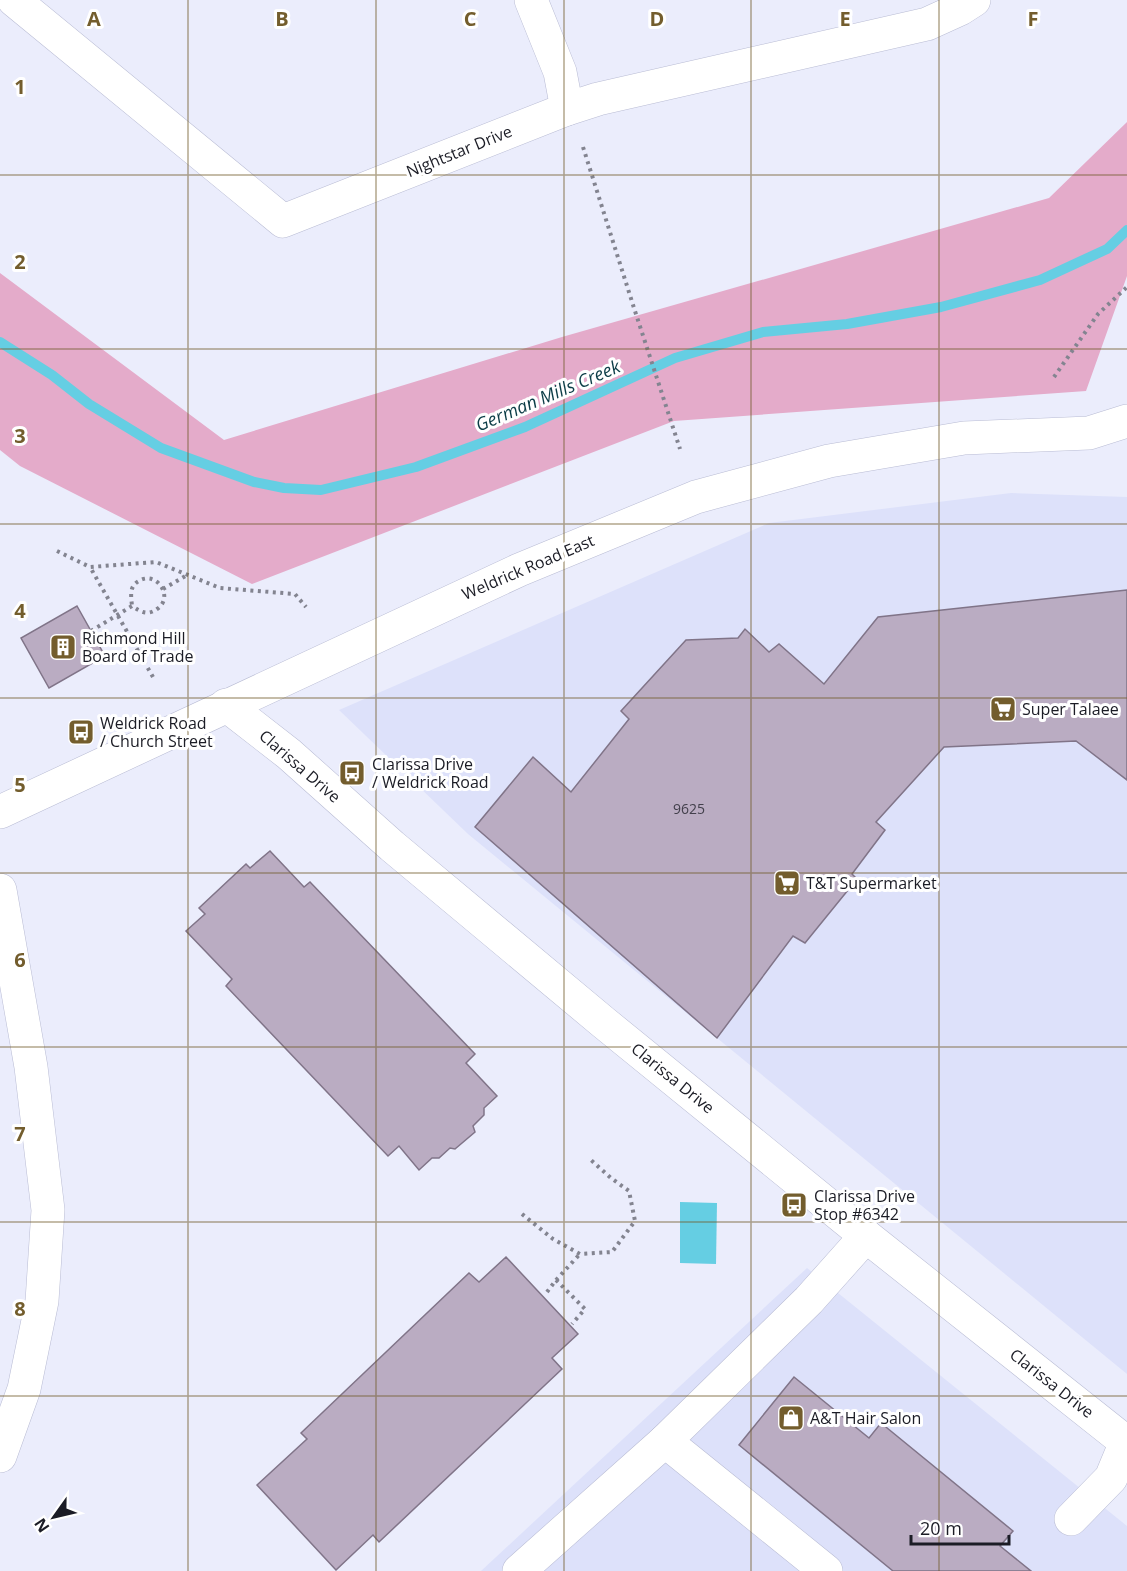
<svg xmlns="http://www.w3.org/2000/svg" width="1127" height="1571" font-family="'Open Sans',sans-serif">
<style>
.built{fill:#dde1fa}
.green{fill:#e4abca}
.water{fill:#65cee3}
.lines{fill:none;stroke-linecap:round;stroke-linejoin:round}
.stream{stroke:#65cee3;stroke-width:10}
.building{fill:#baacc2;stroke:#807488;stroke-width:1.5}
.minor-casing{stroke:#b9bcd4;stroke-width:34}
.path{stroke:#838490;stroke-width:4;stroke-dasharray:3 4.5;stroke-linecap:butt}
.minor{stroke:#fff;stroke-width:33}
.grid{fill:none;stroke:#735d2d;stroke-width:1.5;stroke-opacity:0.55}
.labels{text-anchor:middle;stroke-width:6;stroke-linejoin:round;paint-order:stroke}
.number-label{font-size:14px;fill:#43404c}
.street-label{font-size:16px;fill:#1b1c25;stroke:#fff}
.poi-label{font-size:16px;fill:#1b1c25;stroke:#fff;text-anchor:start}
.water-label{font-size:18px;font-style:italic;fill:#0c3d47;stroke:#fff}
.grid-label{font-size:20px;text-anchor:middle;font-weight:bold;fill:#735d2d;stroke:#fff;stroke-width:6;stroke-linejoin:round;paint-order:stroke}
</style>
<rect width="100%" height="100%" fill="#ebedfc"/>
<g class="built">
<polygon points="1011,493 1127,497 1127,1374 468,834 339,710 769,523"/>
<polygon points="807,1268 1127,1526 1127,1571 481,1571"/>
</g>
<polygon class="green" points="1127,122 1127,276 1086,391 674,421 252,584 20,466 0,450 0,273 224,440 562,337 1049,198"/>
<polygon class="water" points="680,1202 717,1203 716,1264 680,1263"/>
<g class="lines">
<polyline class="stream" points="0,342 52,375 89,404 161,448 254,482 284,488 321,490 416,467 525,427 675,358 763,332 847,324 941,307 1040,280 1107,249 1127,230"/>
</g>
<g class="building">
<polygon points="1127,590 1127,780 1076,741 944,747 876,822 885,830 852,874 857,879 805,943 793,936 717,1038 475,827 533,757 571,792 629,719 621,711 686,640 738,638 745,629 769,652 779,644 824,684 878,617"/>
<polygon points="77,606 105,656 49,688 21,638"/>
<polygon points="270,851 304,887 310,882 475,1054 466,1063 497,1096 484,1108 484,1115 473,1126 475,1132 455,1149 450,1148 439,1158 432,1158 419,1170 399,1146 388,1156 226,986 232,979 186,931 205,914 199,908 246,864 250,868"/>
<polygon points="506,1257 578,1334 552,1358 562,1369 379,1542 373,1535 336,1570 257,1485 307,1439 301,1433 469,1273 479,1282"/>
<polygon points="794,1377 869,1438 881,1423 1013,1531 1000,1546 1031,1571 893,1571 739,1445"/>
</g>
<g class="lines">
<defs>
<g id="minor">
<polyline points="14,0 283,221 567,109 598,99 927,24 960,9 974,0"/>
<polyline points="531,0 560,72 567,109"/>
<polyline points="226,705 289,754 392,846 603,1022 866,1236 1127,1443"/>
<polyline points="0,812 519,570 696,497 829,461 964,438 1089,433 1127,421"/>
<polyline points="0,890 31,1067 48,1210 42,1301 24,1389 0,1456"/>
<polyline points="1071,1519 1111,1478 1126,1442"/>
<polyline points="519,1571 665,1441"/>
<polyline points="826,1571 665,1441 809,1300 866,1236"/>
</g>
</defs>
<use href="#minor" class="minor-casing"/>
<g class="path">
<polyline points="583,147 634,308 680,449"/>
<polyline points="1054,377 1098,314 1127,287"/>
<polyline points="57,551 90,567"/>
<polyline points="163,589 187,575"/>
<path d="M 91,631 L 132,606 C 141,612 147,616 157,609 C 175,597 156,570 139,581 C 129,586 131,596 132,606"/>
<polyline points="153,677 90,567 156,562 220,588 295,594 306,607"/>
<polyline points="522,1214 553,1239 580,1254 612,1252 635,1221 629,1191 611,1178 591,1160"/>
<polyline points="556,1280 585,1309 572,1324"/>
<polyline points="547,1292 556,1280 580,1254"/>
</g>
<use href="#minor" class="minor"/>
</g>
<path class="grid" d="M 188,0 L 188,1571M 376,0 L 376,1571M 564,0 L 564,1571M 751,0 L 751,1571M 939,0 L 939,1571M 0,175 L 1127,175M 0,349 L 1127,349M 0,524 L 1127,524M 0,698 L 1127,698M 0,873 L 1127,873M 0,1047 L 1127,1047M 0,1222 L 1127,1222M 0,1396 L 1127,1396"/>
<defs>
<symbol id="building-square" viewBox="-11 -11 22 22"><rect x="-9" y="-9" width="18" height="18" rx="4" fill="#735d2d" stroke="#fff"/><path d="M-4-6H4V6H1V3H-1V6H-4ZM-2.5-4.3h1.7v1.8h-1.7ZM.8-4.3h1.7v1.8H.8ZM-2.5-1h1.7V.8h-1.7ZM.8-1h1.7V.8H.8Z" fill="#fff"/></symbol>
<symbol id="supermarket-square" viewBox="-11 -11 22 22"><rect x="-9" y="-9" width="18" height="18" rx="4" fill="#735d2d" stroke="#fff"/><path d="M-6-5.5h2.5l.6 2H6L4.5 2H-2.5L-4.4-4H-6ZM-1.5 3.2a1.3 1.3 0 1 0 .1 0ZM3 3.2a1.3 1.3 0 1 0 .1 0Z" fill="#fff"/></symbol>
<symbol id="bus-square" viewBox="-11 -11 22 22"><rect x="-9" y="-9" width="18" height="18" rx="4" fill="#735d2d" stroke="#fff"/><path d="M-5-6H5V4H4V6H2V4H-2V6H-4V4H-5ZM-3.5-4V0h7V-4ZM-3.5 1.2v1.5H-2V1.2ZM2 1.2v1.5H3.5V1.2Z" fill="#fff"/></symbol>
<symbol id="shop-square" viewBox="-11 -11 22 22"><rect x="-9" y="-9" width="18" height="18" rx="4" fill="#735d2d" stroke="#fff"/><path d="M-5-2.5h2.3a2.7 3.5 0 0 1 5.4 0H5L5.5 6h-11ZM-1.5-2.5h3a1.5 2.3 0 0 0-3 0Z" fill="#fff"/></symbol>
</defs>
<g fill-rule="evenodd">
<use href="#building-square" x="48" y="632" width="30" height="30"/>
<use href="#supermarket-square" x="988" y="694" width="30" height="30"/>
<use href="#bus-square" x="66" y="717" width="30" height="30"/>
<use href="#bus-square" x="337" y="758" width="30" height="30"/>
<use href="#supermarket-square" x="772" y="868" width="30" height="30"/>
<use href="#bus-square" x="779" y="1190" width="30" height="30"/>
<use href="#shop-square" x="776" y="1403" width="30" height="30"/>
</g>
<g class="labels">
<g class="number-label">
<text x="689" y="814">9625</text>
</g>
<g class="street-label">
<text transform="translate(459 151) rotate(-22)" y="6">Nightstar Drive</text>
<text transform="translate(528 567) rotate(-23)" y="6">Weldrick Road East</text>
<text transform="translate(300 766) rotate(41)" y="6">Clarissa Drive</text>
<text transform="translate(673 1078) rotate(39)" y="6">Clarissa Drive</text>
<text transform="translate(1052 1383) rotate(38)" y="6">Clarissa Drive</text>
</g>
<g class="poi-label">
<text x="82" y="644">Richmond Hill<tspan x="82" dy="18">Board of Trade</tspan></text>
<text x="1022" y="715">Super Talaee</text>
<text x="100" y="729">Weldrick Road<tspan x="100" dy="18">/ Church Street</tspan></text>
<text x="372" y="770">Clarissa Drive<tspan x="372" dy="18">/ Weldrick Road</tspan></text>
<text x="806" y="889">T&amp;T Supermarket</text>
<text x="814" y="1202">Clarissa Drive<tspan x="814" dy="18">Stop #6342</tspan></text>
<text x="810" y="1424">A&amp;T Hair Salon</text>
</g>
<g class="water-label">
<text transform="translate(548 396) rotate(-23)" y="6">German Mills Creek</text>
</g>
</g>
<g class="grid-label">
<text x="94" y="26">A</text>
<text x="282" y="26">B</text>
<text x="470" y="26">C</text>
<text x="657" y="26">D</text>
<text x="845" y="26">E</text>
<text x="1033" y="26">F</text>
<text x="20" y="94">1</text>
<text x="20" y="269">2</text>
<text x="20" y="443">3</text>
<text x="20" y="618">4</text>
<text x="20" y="792">5</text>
<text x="20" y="967">6</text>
<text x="20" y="1141">7</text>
<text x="20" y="1316">8</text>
</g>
<g transform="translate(54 1517) rotate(236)" stroke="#ffffff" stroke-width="4.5" paint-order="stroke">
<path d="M0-4.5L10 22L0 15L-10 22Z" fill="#1b1c25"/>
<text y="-9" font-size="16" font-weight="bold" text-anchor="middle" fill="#1b1c25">N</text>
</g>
<path d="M911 1535v9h98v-9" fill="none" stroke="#1b1c25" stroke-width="3"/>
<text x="920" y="1535" font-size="18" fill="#1b1c25" stroke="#ffffff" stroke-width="4.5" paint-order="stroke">20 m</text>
</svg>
